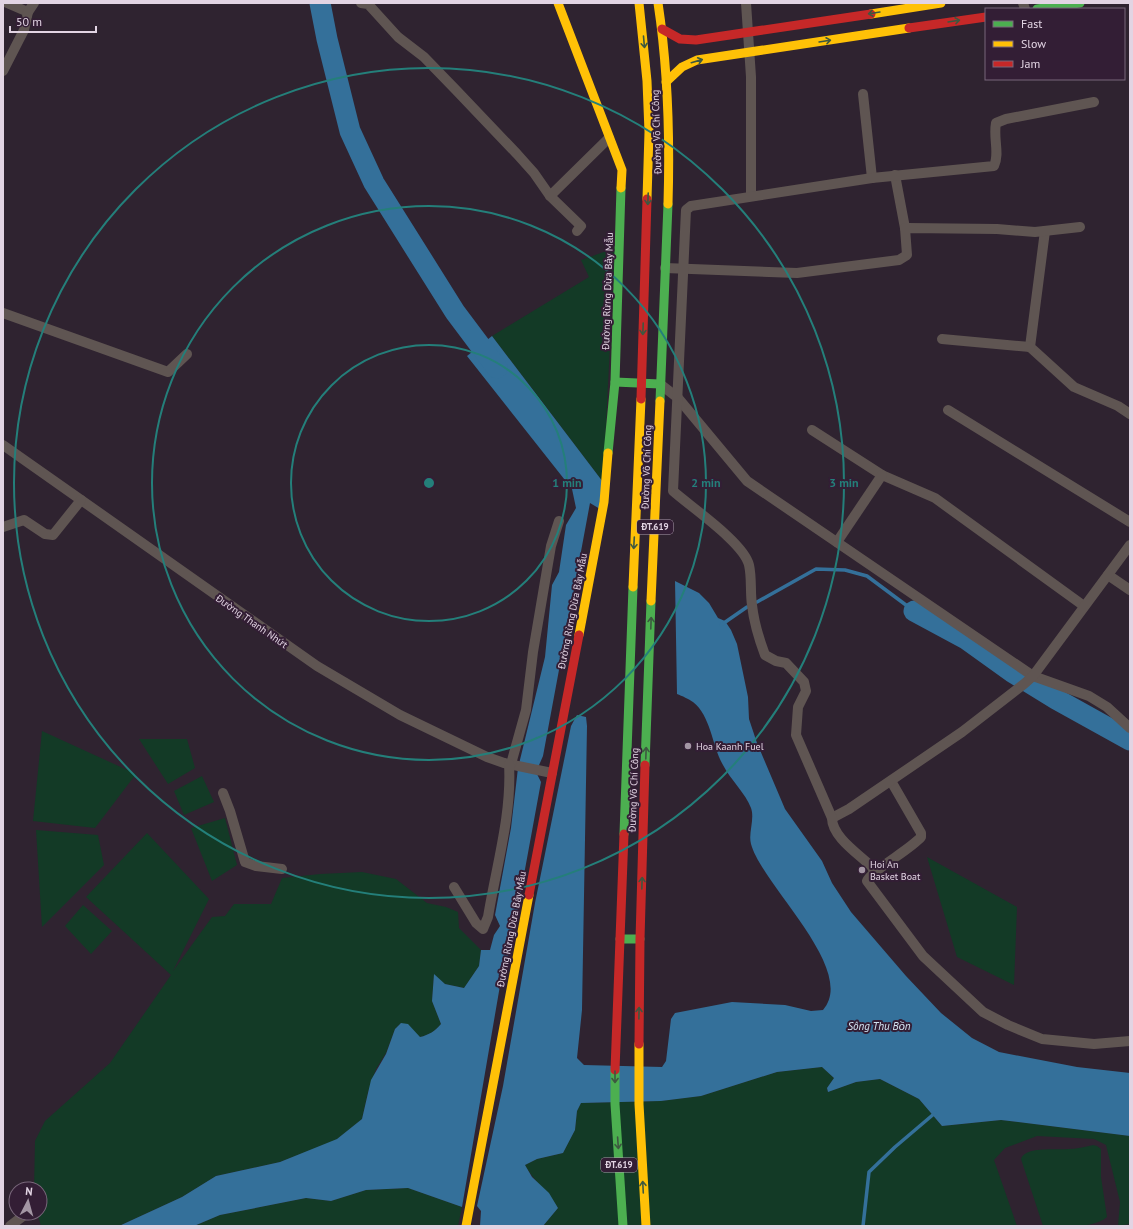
<svg xmlns="http://www.w3.org/2000/svg" width="1133" height="1229" font-family="'PT Sans',sans-serif">
<style>
.green{fill:#133a26}
.water{fill:#34709a}
.lines{fill:none;stroke-linecap:round;stroke-linejoin:round}
.stream{stroke:#34709a;stroke-width:3.5}
.river{stroke:#34709a;stroke-width:21}
.street{stroke:#5f5552;stroke-width:10}
.fast{stroke:#4caf50;stroke-width:9}
.slow{stroke:#ffc107;stroke-width:9}
.jam{stroke:#c62828;stroke-width:9}
.oneway{stroke:#3d5840}
.ring{fill:none;stroke:#247f7a;stroke-width:2}
.poi-dot{fill:#a396a4;stroke:#331e35;stroke-width:1.5}
.labels{text-anchor:middle;stroke-width:4;stroke-linejoin:round;paint-order:stroke}
.shield{fill:#331e35;stroke:#ae9daf;stroke-width:1}
.shield-label{font-size:9px;font-weight:bold;fill:#e2d4e3}
.street-label{font-size:10px;fill:#e2d4e3;stroke:#331e35}
.poi-label{font-size:10px;fill:#e2d4e3;stroke:#331e35;text-anchor:start}
.water-label{font-size:11px;font-style:italic;fill:#d5e6f3;stroke:#331e35}
.centre{fill:#247f7a;stroke:#331e35;stroke-width:2}
.ring-label{font-size:12px;text-anchor:middle;font-weight:bold;fill:#247f7a;stroke:#331e35;stroke-width:4;stroke-linejoin:round;paint-order:stroke}
</style>
<rect width="100%" height="100%" fill="#2f2330"/>
<g class="green">
<polygon points="615,248 603,482 492,336 589,277 581,260"/>
<polygon points="42,731 136,774 95,828 33,821"/>
<polygon points="139,739 187,739 195,768 168,784"/>
<polygon points="202,776 214,802 184,815 174,791"/>
<polygon points="225,818 237,865 212,881 191,828"/>
<polygon points="36,830 98,835 104,865 42,927"/>
<path d="M 147,833 L 209,899 L 173,971 L 212,917 L 225,916 L 234,904 L 271,904 L 282,878 L 320,874 L 362,872 L 396,879 L 427,903 L 446,907 L 458,912 L 459,928 L 481,950 L 479,966 L 464,988 L 445,984 L 434,975 L 432,1001 L 441,1024 C 435,1031 429,1035 420,1037 L 401,1023 L 395,1029 L 386,1053 L 376,1069 L 368,1092 L 362,1119 L 336,1140 L 280,1162 L 216,1176 L 182,1197 L 119,1226 L 41,1226 L 37,1213 L 40,1213 L 40,1189 L 34,1189 L 35,1141 L 45,1121 L 110,1063 L 171,975 L 86,897 Z"/>
<polygon points="927,857 1017,907 1014,985 957,957"/>
<polygon points="83,905 112,931 91,954 65,926"/>
<path d="M 822,1067 L 834,1078 L 827,1088 L 828,1092 L 856,1082 L 880,1079 L 919,1099 L 942,1126 L 1001,1120 L 1130,1136 L 1130,1224 L 1118,1226 L 1120,1202 L 1106,1145 L 1094,1139 L 1037,1136 L 1005,1148 L 994,1160 L 1017,1226 L 543,1226 L 558,1208 C 548,1191 534,1182 525,1165 L 537,1159 L 563,1153 L 575,1130 L 577,1111 L 581,1103 L 661,1101 L 701,1096 L 777,1072 Z"/>
<path d="M 1093,1145 L 1097,1146 L 1101,1149 L 1101,1177 L 1107,1217 C 1094,1229 1060,1226 1043,1226 L 1021,1159 C 1025,1146 1056,1150 1068,1149 C 1076,1149 1085,1147 1093,1145 Z"/>
<polygon points="408,1188 462,1207 458,1226 194,1226 220,1215 306,1198 331,1201 366,1190"/>
</g>
<g class="water">
<path d="M 492,336 L 603,482 L 600,509 L 590,503 L 543,756 L 536,772 L 541,782 L 510,951 L 503,968 L 462,1207 L 408,1188 L 366,1190 L 331,1201 L 306,1198 L 220,1215 L 194,1226 L 119,1226 L 182,1197 L 216,1176 L 280,1162 L 337,1139 L 362,1119 L 371,1080 L 386,1054 L 395,1029 L 401,1023 L 408,1024 L 420,1037 C 429,1035 435,1031 441,1024 L 432,1001 L 434,974 L 445,984 L 464,988 L 479,966 L 481,950 L 490,950 L 494,935 L 500,926 L 495,915 L 511,828 L 518,768 L 545,657 L 552,585 L 559,572 L 566,525 L 576,508 L 572,489 L 467,356 Z"/>
<path d="M 675,581 L 699,593 L 709,603 L 718,618 L 725,621 L 731,630 L 737,644 L 748,697 L 749,719 L 757,743 L 785,809 L 822,861 L 832,883 L 851,912 L 906,976 L 941,1013 L 972,1038 L 999,1052 L 1077,1067 L 1130,1073 L 1130,1136 L 1001,1120 L 942,1126 L 919,1099 L 880,1079 L 856,1082 L 828,1092 L 827,1088 L 834,1078 L 822,1067 L 777,1072 L 701,1096 L 661,1101 L 581,1103 L 577,1111 L 575,1130 L 563,1153 L 537,1159 L 525,1165 L 532,1177 L 549,1193 L 558,1208 L 543,1226 L 480,1226 L 481,1211 L 477,1206 L 503,1086 L 535,903 L 571,726 L 577,715 L 586,717 L 587,726 L 582,1010 L 577,1058 L 584,1065 L 662,1067 L 666,1061 L 671,1019 L 675,1013 L 732,1002 L 785,1005 L 811,1011 L 823,1010 C 858,970 762,885 751,844 C 748,833 755,819 751,808 C 746,794 730,779 723,765 C 712,746 711,716 693,702 C 689,699 682,696 677,694 Z"/>
</g>
<g class="lines">
<g class="stream">
<polyline points="757,602 816,569 845,570 867,576 914,611"/>
<polyline points="721,625 747,607"/>
<polyline points="863,1226 869,1172 895,1147 935,1113"/>
</g>
<g class="river">
<polyline points="320,3 327,39 350,131 374,183 455,312 497,368"/>
<polyline points="914,611 966,639 1012,672 1056,699 1130,740"/>
</g>
<g class="street">
<polyline points="7,3 28,12"/>
<polyline points="361,3 368,4 398,37 424,57 456,90 517,154 534,173 550,196 581,226 577,231"/>
<polyline points="746,3 751,77 751,196"/>
<polyline points="1023,3 1025,9"/>
<polyline points="3,71 24,30 28,12 34,3"/>
<polyline points="863,94 872,178"/>
<polyline points="895,175 905,228"/>
<polyline points="550,196 609,138"/>
<polyline points="1045,231 1030,347 1074,387 1118,406 1130,414"/>
<polyline points="665,268 797,273 899,260 907,255 905,228 908,228 997,229 1035,232 1080,227"/>
<polyline points="3,313 168,372 187,354"/>
<polyline points="942,339 1030,347"/>
<polyline points="660,384 678,398 747,481 1033,676 1089,696 1107,707 1130,728"/>
<polyline points="948,410 1130,522"/>
<polyline points="812,430 882,475 935,498 1084,606"/>
<polyline points="3,445 317,666 400,715 487,757 504,763 552,773"/>
<polyline points="3,527 24,520 45,534 53,535 81,500"/>
<polyline points="837,542 882,475"/>
<polyline points="1108,575 1130,590"/>
<polyline points="511,764 526,710 533,652 551,546 559,521"/>
<path d="M 891,781 L 921,833 L 921,837 C 911,849 871,871 867,881 L 923,956 L 983,1012 L 1008,1025 L 1042,1039 L 1094,1044 L 1130,1041"/>
<polyline points="223,793 230,811 245,862 256,866 282,869"/>
<polyline points="832,818 849,809 962,732 1024,684 1033,676 1130,545"/>
<path d="M 874,872 L 872,867 C 859,854 832,837 832,818 L 796,735 L 798,707 L 806,691 L 804,682 L 786,663 L 776,661 L 765,655 C 759,639 754,623 752,605 C 750,592 752,578 749,565 C 744,543 691,507 673,491 L 686,210 L 691,206 L 872,178 L 994,166 C 1000,153 993,139 996,123 L 1006,119 L 1094,102"/>
<path d="M 454,887 L 476,923 L 483,929 L 488,917 C 496,867 512,815 509,764"/>
<polyline points="10,1226 27,1213"/>
</g>
<g class="fast">
<polyline points="1037,9 1080,3"/>
<polyline points="615,382 660,384"/>
<polyline points="660,401 668,204"/>
<polyline points="608,453 615,382 621,188"/>
<polyline points="645,765 651,601"/>
<polyline points="624,834 633,587"/>
<polyline points="620,939 640,939"/>
<polyline points="615,1070 615,1104 623,1226"/>
</g>
<g class="slow">
<polyline points="558,3 622,170 621,188"/>
<polyline points="639,3 647,81 649,132 647,199"/>
<path d="M 658,3 C 668,69 670,137 668,204"/>
<polyline points="871,14 941,3"/>
<polyline points="666,82 682,67 697,60 909,28"/>
<polyline points="633,587 641,399"/>
<polyline points="651,601 660,401"/>
<polyline points="579,635 604,502 608,453"/>
<polyline points="639,1044 639,1104 646,1226"/>
<polyline points="466,1226 529,895"/>
</g>
<g class="jam">
<polyline points="909,28 986,17"/>
<polyline points="662,29 680,39 696,40 871,14"/>
<polyline points="641,399 647,199"/>
<polyline points="529,895 579,635"/>
<polyline points="639,1044 640,939 645,765"/>
<polyline points="615,1070 624,834"/>
</g>
</g>
<defs><path id="oneway-shaft" d="M-6 0H5M1.5-3L5.5 0L1.5 3" fill="none" stroke-width="1.6" stroke-linecap="round" stroke-linejoin="round"/></defs>
<g class="oneway">
<use href="#oneway-shaft" transform="translate(874 13) rotate(171)"/>
<use href="#oneway-shaft" transform="translate(954 21) rotate(-9)"/>
<use href="#oneway-shaft" transform="translate(825 41) rotate(-9)"/>
<use href="#oneway-shaft" transform="translate(644 42) rotate(85)"/>
<use href="#oneway-shaft" transform="translate(697 61) rotate(-16)"/>
<use href="#oneway-shaft" transform="translate(648 199) rotate(92)"/>
<use href="#oneway-shaft" transform="translate(643 329) rotate(92)"/>
<use href="#oneway-shaft" transform="translate(634 543) rotate(93)"/>
<use href="#oneway-shaft" transform="translate(651 623) rotate(-88)"/>
<use href="#oneway-shaft" transform="translate(646 753) rotate(-88)"/>
<use href="#oneway-shaft" transform="translate(642 883) rotate(-88)"/>
<use href="#oneway-shaft" transform="translate(639 1013) rotate(-89)"/>
<use href="#oneway-shaft" transform="translate(615 1077) rotate(90)"/>
<use href="#oneway-shaft" transform="translate(618 1143) rotate(86)"/>
<use href="#oneway-shaft" transform="translate(643 1187) rotate(-93)"/>
</g>
<g class="ring">
<circle cx="429" cy="483" r="138"/>
<circle cx="429" cy="483" r="277"/>
<circle cx="429" cy="483" r="415"/>
</g>
<g class="poi-dot">
<circle cx="688" cy="746" r="4"/>
<circle cx="862" cy="870" r="4"/>
</g>
<g class="labels">
<g class="shield">
<rect x="637" y="520" width="36" height="14" rx="3"/>
<rect x="601" y="1158" width="36" height="14" rx="3"/>
</g>
<g class="shield-label">
<text x="655" y="530">ĐT.619</text>
<text x="619" y="1168">ĐT.619</text>
</g>
<g class="street-label">
<text transform="translate(656 132) rotate(-92)" y="4">Đường Võ Chí Công</text>
<text transform="translate(607 291) rotate(-88)" y="4">Đường Rừng Dừa Bảy Mẫu</text>
<text transform="translate(646 467) rotate(-88)" y="4">Đường Võ Chí Công</text>
<text transform="translate(572 611) rotate(-79)" y="4">Đường Rừng Dừa Bảy Mẫu</text>
<text transform="translate(252 621) rotate(35)" y="4">Đường Thanh Nhứt</text>
<text transform="translate(633 790) rotate(-88)" y="4">Đường Võ Chí Công</text>
<text transform="translate(511 929) rotate(-79)" y="4">Đường Rừng Dừa Bảy Mẫu</text>
</g>
<g class="poi-label">
<text x="696" y="750">Hoa Kaanh Fuel</text>
<text x="870" y="868">Hoi An<tspan x="870" dy="12">Basket Boat</tspan></text>
</g>
<g class="water-label">
<text x="879" y="1030">Sông Thu Bồn</text>
</g>
</g>
<circle cx="429" cy="483" r="6" class="centre"/>
<g class="ring-label">
<text x="567" y="487">1 min</text>
<text x="706" y="487">2 min</text>
<text x="844" y="487">3 min</text>
</g>
<rect width="1133" height="1229" fill="none" stroke="#e2d4e3" stroke-width="8"/>
<rect x="985" y="8" width="140" height="72" fill="#331e35" stroke="#79677b"/>
<rect x="993" y="21" width="20" height="6" fill="#4caf50" stroke="#79677b"/>
<text x="1021" y="28" font-size="12" fill="#e2d4e3">Fast</text>
<rect x="993" y="41" width="20" height="6" fill="#ffc107" stroke="#79677b"/>
<text x="1021" y="48" font-size="12" fill="#e2d4e3">Slow</text>
<rect x="993" y="61" width="20" height="6" fill="#c62828" stroke="#79677b"/>
<text x="1021" y="68" font-size="12" fill="#e2d4e3">Jam</text>
<g transform="translate(28 1201) rotate(6)"><circle r="19" fill="#331e35" stroke="#79677b"/>
<path d="M0-3L7 15L0 10L-7 15Z" fill="#a396a4"/>
<text y="-6" font-size="11" font-weight="bold" text-anchor="middle" fill="#e2d4e3">N</text>
</g>
<path d="M10 26v6h86v-6" fill="none" stroke="#e2d4e3" stroke-width="2"/>
<text x="16" y="26" font-size="12" fill="#e2d4e3" stroke="#331e35" stroke-width="3" paint-order="stroke">50 m</text>
</svg>
